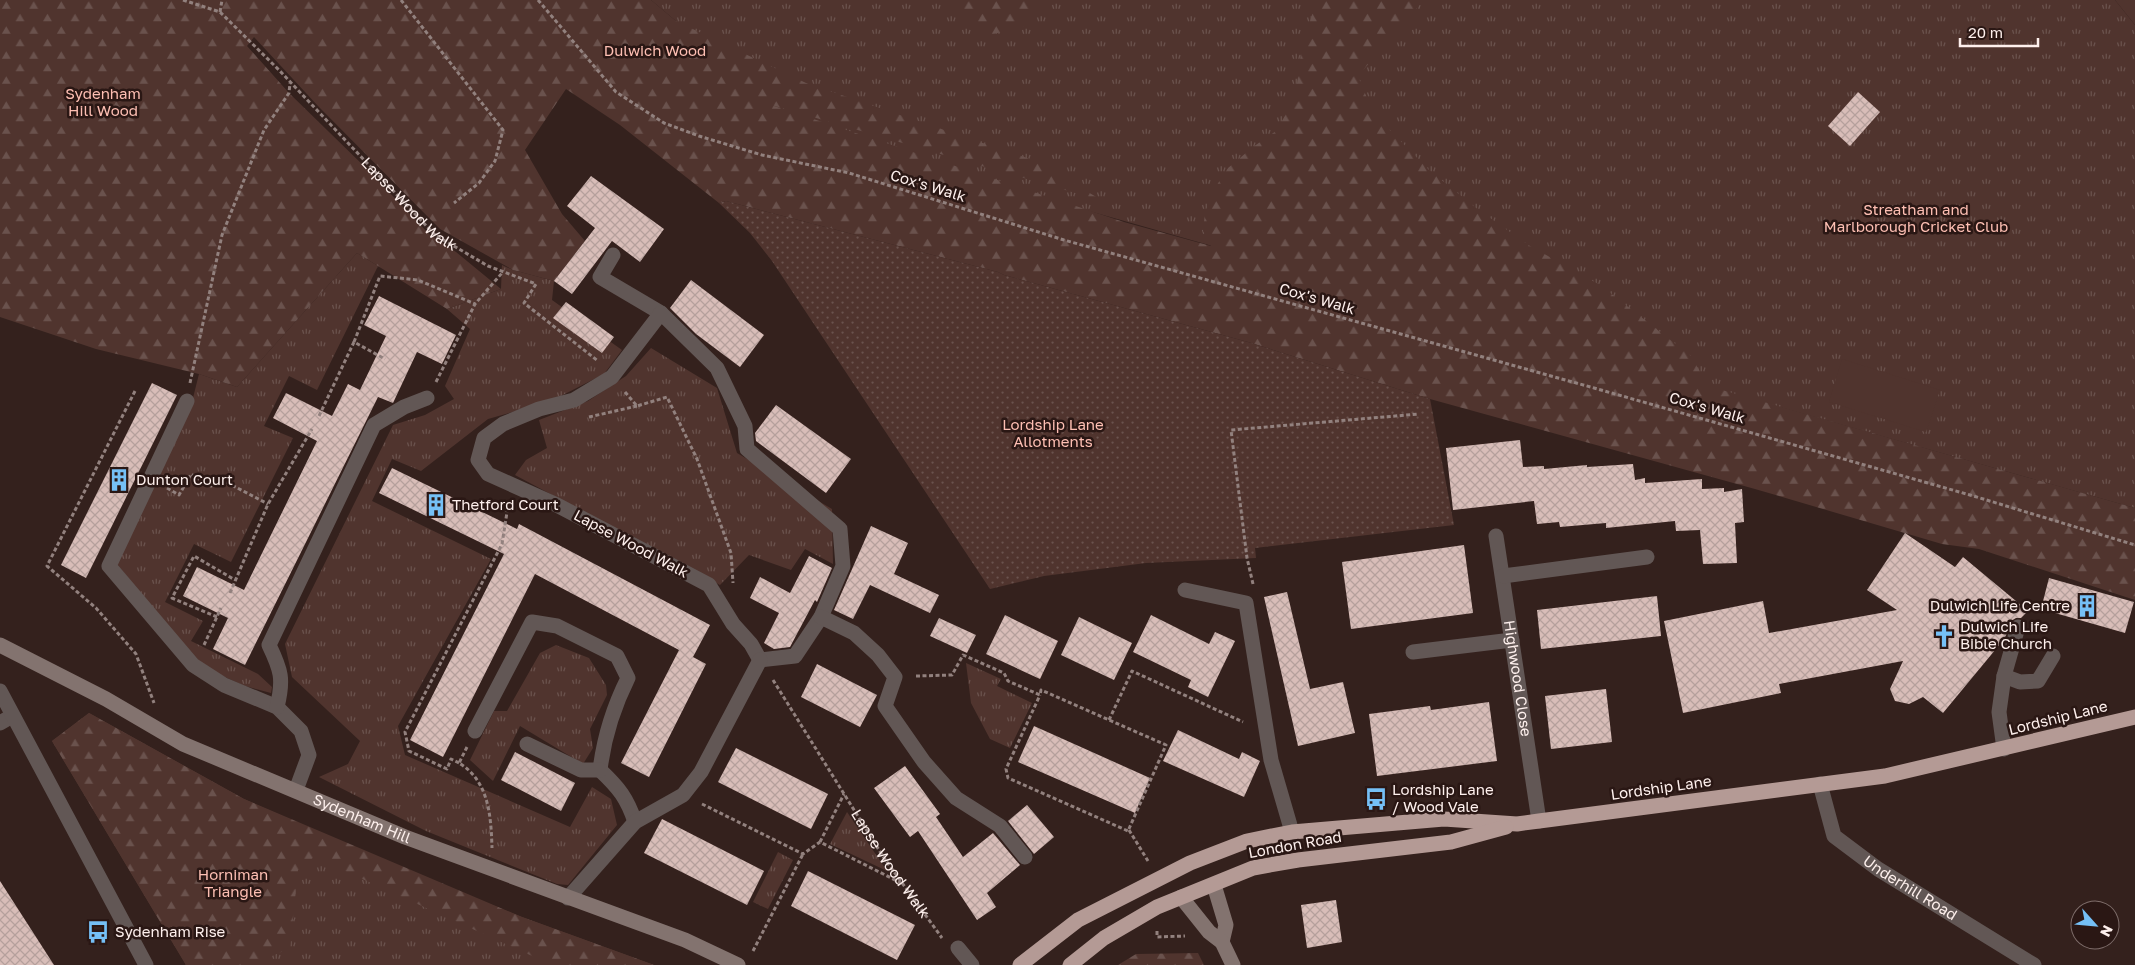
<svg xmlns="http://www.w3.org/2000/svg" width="2135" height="965" font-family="'Golos Text',sans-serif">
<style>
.grass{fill:url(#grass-tufts)}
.forest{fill:url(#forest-firs)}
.garden{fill:url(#garden-dots)}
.pitch{fill:#50342e}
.building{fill:url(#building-cross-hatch)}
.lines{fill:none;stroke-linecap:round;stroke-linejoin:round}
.path{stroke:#92817e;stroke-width:3;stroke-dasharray:4 2.5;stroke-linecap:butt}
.lane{stroke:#625755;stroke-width:15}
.street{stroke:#625755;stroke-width:15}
.secondary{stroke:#83736f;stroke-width:15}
.highway{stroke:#b49a95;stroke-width:15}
.labels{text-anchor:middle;stroke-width:5;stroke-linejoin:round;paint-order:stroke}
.park-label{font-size:15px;fill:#febfb3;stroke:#2a1714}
.street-label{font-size:15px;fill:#fef0ed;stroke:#2a1714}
.poi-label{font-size:15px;fill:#fef0ed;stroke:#2a1714;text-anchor:start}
</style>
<defs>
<pattern id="grass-tufts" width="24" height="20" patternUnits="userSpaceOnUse" patternTransform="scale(1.25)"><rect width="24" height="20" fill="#50342e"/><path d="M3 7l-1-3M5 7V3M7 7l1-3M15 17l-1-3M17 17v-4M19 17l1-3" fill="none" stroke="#6a524d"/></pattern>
<pattern id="forest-firs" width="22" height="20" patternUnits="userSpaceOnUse" patternTransform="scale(1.25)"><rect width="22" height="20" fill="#50342e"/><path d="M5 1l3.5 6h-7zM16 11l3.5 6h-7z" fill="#6a524d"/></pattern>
<pattern id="garden-dots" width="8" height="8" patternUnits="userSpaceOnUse" patternTransform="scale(1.25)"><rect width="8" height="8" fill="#50342e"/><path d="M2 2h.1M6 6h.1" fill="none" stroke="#6a524d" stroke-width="1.8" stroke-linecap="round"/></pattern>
<pattern id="building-cross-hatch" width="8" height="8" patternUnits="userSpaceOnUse" patternTransform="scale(1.25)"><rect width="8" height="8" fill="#d8bdb8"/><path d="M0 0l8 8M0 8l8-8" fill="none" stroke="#b5a09c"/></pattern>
</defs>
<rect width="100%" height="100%" fill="#34211d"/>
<g class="grass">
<polygon points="651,0 2115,0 2135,25 2135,508 709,103 676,21"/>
<polygon points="357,253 378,266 317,390 289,376 264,426 293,438 231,562 194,544 165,602 203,621 191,641 258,674 272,687 271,693 245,686 216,673 194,659 117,564 190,410 199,374 237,387"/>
<polygon points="502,265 513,270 554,281 552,300 622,350 604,374 551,401 488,419 421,471 392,459 372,501 491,559 398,726 405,755 570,827 592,787 611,799 617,825 568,885 557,884 426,831 319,777 348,764 360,741 292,677 285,644 393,425 425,415 454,399 445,386 470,329 447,309 501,289"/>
<polygon points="651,348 717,388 737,453 832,509 833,564 805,549 791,570 749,555 720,585 515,475 526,460 547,448 539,420 588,401 626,376"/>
<polygon points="556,645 589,658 606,685 607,695 590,729 593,748 583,764 520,726 493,781 470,760 494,711 507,711 540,653"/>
<polygon points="966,663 1001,679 997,686 1032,703 1010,748 990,739 971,703"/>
<polygon points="89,713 244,799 395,866 522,917 654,965 186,965 52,741"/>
<polygon points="847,812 887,871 830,844"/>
<polygon points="778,852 793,860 768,909 753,902"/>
</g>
<g class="forest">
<polygon points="0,0 651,0 676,21 806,83 1036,161 1103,201 768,104 1124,222 1211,246 1203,231 1205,213 1213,191 1228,168 1253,147 1276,131 1295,99 1301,53 1316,0 1424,0 1358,76 1373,113 1429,170 1476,208 1530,246 1600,285 1691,356 1708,386 2135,508 2135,600 1979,549 1942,544 1755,489 1430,399 1248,342 1004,275 998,272 726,201 719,203 620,125 566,89 525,150 562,214 585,241 554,281 513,270 440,229 318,106 254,37 247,46 289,93 368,170 429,234 456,252 501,289 447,309 357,253 237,387 199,374 96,349 0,317"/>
<polygon points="952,0 1037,0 1024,26 979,38"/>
<polygon points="89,713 244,799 522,917 654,965 552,965 314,857 298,870 290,948 252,965 186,965 52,741"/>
<polygon points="1198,953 1204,965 1118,965 1136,954"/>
</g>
<polygon class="garden" points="726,201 998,272 1004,275 1248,342 1430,399 1454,525 1255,548 1256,558 1146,563 1044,576 990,589 772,261 750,233 719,203"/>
<g class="pitch">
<polygon points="2115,0 2135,0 2135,25"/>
<polygon points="1842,359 1940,390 1926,432 1829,402"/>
</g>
<g class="building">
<polygon points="1858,92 1880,112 1850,146 1828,126"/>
<polygon points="591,176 664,229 640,262 612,241 572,294 554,281 595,228 567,206"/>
<polygon points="691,280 764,335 740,367 696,334 670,308"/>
<polygon points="379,296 456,335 442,364 417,352 393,403 378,397 245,665 213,649 228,618 183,596 197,567 244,590 317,441 273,418 286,393 332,416 348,384 360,390 386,336 364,325"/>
<polygon points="566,302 614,337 602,353 553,318"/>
<polygon points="152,383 177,395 86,578 61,565"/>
<polygon points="776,405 851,459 826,493 756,441 755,433"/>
<polygon points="1520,440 1523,467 1544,466 1544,469 1587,465 1587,467 1633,464 1635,480 1645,478 1645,483 1702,479 1702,489 1724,488 1724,492 1742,489 1744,522 1735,523 1737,563 1703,564 1700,530 1676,531 1675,521 1606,528 1606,523 1560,527 1559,522 1537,524 1534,501 1453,510 1446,448"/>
<polygon points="392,468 517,529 519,524 710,625 693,657 706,664 649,777 621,763 679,650 535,574 443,757 410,740 504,554 379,493"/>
<polygon points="871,526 908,543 894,574 939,595 930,613 870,585 853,619 834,610"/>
<polygon points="1905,533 1955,567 1963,557 2028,611 2021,618 2016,618 2011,621 2005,638 1943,713 1923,697 1909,704 1895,701 1890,689 1903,661 1779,684 1781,693 1683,713 1664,621 1763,601 1769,633 1897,610 1867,590"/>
<polygon points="1464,545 1473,613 1351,629 1342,562"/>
<polygon points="809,556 832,568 817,602 815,600 790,647 774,649 764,643 779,613 750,598 760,577 790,593"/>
<polygon points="2049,578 2134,602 2125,633 2041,609"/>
<polygon points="1287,592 1310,689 1343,682 1355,733 1298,746 1264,597"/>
<polygon points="1657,596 1661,636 1541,649 1537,610"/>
<polygon points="1005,615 1058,641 1040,679 986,654"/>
<polygon points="1151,615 1209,644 1215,632 1235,641 1208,697 1188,687 1191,680 1133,652"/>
<polygon points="1079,617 1132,643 1114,680 1061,655"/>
<polygon points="939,618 976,635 967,653 930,636"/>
<polygon points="817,664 877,695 860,727 801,697"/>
<polygon points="1606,689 1612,742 1551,749 1545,696"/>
<polygon points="1489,702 1497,761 1377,776 1369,714 1430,706 1431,710"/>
<polygon points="1034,726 1150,778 1135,813 1018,762"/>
<polygon points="1178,730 1239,759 1242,752 1260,761 1244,797 1163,761"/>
<polygon points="736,748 828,794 811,829 718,782"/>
<polygon points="515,752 575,783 561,811 501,780"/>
<polygon points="905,766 940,814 936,817 963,857 993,833 1020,865 987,893 996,907 977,920 918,831 910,837 874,788"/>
<polygon points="1027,805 1054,837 1034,854 1008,821"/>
<polygon points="662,819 764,871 747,905 644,853"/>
<polygon points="808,871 915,925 897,960 791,906"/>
<polygon points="0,881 54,965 0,965"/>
<polygon points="1336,900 1342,942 1307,948 1301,905"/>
</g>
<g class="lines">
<g class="path">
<path id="s1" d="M 183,0 L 220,12 L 279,70 L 435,235 L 488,266 L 536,284 L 524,303 L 598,361"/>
<polyline points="401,0 503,130 495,161 479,183 454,203"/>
<polyline points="538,0 616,92 664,123 699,136 762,155 849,173 1064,240 1594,388 1970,495 2135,545"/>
<polyline points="220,12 222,0"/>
<polyline points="354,342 380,276 418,280 475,304"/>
<polyline points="436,382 475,304 502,273"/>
<polyline points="190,383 222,235 264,130 289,93 290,83"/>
<polyline points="135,391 47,566 96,608 136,654 154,703"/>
<polyline points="625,392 637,406 667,397 697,459 731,553 733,583"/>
<polyline points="319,416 354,342 385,359"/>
<polyline points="589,417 637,406"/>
<polyline points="167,488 179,495 191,474 211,486 224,481 268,504"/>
<polyline points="1253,584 1247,558 1231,430 1419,414"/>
<polyline points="230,593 268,504 312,429"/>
<polyline points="217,617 172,598 194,556 235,580"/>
<polyline points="204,645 221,608"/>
<polyline points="916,676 952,675 963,655 1004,673 1008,681 1040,695 1041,690 1166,745 1128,831 1008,778 1006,769 1040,695"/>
<path id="s2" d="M 773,680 L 884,858 L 942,938"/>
<polyline points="1109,720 1132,671 1243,722"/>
<path d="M 467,747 L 459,763 C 489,781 491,816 492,848"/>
<polyline points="459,763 451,759 447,769 409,751 405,732 502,544 508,506"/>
<polyline points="702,804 803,854 820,842 901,883"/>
<polyline points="1129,830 1148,861"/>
<polyline points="820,842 844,794"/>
<polyline points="1157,931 1157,937 1185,936"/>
<polyline points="753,951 803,854"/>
</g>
<g class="lane">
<polyline points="613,255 600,277 661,313"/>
<polyline points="1185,590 1246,603 1271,760 1292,832"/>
<polyline points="1413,652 1512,640"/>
<polyline points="2004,676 2020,682 2038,681 2053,656"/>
<polyline points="0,723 12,716"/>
<polyline points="2004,749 1999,712 2004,676 2018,627"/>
<polyline points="958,948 972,965"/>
</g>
<g class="street">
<polygon points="661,313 717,368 745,426 747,449 840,529 843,566 821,617 795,656 760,660 751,644 733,624 709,585 555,504 488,474 478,460 484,438 503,424 539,409 574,400 612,377"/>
<polyline points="187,401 109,566 193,665 224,685 277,707 301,731 309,755 296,790"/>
<path id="s3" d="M 1496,536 L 1539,821"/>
<polyline points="1503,576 1647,557"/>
<polyline points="821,617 854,633 878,655 895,677 885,706 924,762 956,798 1000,826 1025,857"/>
<polyline points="0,691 146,965"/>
<path d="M 277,707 C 284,679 281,670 269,645 L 374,425 L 404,407 L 427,398"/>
<path d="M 475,731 L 532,622 L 557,626 L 617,656 L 628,678 C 613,708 604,737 600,770 C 619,788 627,798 635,822"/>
<polyline points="527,744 581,770 600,770"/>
<path id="s4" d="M 1820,784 L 1834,836 L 1878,869 L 2034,965"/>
<polyline points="568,898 635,822 683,795 701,772 760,660"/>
</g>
<g class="secondary">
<path id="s5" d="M 0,645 L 106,699 L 183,744 L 405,837 L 685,940 L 738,965"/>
<polyline points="1214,885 1226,925 1222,942"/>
<polyline points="1181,897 1209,932 1222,942 1233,965"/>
</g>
<g class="highway">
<polyline points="1020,965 1078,920 1190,863 1247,841 1292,832 1444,819 1517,824 1539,821 1885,776 2135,717"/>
<polyline points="1070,965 1104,938 1157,907 1253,868 1298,860 1451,842 1506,827"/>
</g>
</g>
<defs>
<symbol id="building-bare" viewBox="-9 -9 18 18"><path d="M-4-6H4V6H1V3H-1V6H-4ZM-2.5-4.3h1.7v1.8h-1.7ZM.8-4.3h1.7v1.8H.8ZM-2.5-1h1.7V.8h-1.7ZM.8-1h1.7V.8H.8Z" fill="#75c0f6" stroke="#2a1714" stroke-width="2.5" paint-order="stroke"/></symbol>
<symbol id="church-bare" viewBox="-9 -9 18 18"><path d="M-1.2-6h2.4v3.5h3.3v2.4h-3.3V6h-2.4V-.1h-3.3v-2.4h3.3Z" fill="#75c0f6" stroke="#2a1714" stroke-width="2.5" paint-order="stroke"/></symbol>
<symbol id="bus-bare" viewBox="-9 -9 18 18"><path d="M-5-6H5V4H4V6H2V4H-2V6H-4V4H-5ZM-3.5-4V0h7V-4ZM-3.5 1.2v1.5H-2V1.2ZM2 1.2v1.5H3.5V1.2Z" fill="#75c0f6" stroke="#2a1714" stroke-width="2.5" paint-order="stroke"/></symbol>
</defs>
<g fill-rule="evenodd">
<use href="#building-bare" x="103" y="464" width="32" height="32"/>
<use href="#building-bare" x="420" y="489" width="32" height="32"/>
<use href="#building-bare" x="2071" y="590" width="32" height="32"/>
<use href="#church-bare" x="1928" y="620" width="32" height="32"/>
<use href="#bus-bare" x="1360" y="783" width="32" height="32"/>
<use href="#bus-bare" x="82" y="916" width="32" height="32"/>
</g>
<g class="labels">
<g class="park-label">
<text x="655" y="56">Dulwich Wood</text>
<text x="103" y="99">Sydenham<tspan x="103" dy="17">Hill Wood</tspan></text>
<text x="1916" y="215">Streatham and<tspan x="1916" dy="17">Marlborough Cricket Club</tspan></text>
<text x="1053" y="430">Lordship Lane<tspan x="1053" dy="17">Allotments</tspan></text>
<text x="233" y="880">Horniman<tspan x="233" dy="17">Triangle</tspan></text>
</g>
<g class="street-label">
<text transform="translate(928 186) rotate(17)" y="5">Cox's Walk</text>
<text dy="5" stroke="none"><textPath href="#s1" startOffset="309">Lapse Wood Walk</textPath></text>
<text transform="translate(1317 299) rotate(16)" y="5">Cox's Walk</text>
<text transform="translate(1707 408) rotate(16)" y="5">Cox's Walk</text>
<text transform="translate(631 544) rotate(28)" y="5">Lapse Wood Walk</text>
<text dy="5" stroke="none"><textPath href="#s3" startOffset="144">Highwood Close</textPath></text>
<text transform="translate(2058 718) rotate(-14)" y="5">Lordship Lane</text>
<text transform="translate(1661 788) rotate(-8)" y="5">Lordship Lane</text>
<text dy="5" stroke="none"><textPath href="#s5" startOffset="402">Sydenham Hill</textPath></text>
<text transform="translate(1295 845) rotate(-10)" y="5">London Road</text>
<text dy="5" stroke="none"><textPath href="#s2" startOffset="218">Lapse Wood Walk</textPath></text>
<text dy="5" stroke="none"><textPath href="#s4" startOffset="146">Underhill Road</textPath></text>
</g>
<g class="poi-label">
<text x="136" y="485">Dunton Court</text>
<text x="452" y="510">Thetford Court</text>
<text x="2070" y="611" text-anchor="end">Dulwich Life Centre</text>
<text x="1960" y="632">Dulwich Life<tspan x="1960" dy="17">Bible Church</tspan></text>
<text x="1392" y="795">Lordship Lane<tspan x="1392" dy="17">/ Wood Vale</tspan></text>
<text x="115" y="937">Sydenham Rise</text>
</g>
</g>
<g transform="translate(2095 925) rotate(117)"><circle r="24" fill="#2a1714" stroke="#7f6e6b"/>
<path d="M0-4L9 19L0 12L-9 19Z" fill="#75c0f6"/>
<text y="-8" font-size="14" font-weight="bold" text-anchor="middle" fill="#fef0ed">N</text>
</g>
<path d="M1960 38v8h78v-8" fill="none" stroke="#fef0ed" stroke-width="2.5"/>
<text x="1968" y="38" font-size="15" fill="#fef0ed" stroke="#2a1714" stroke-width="4" paint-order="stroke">20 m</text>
</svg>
